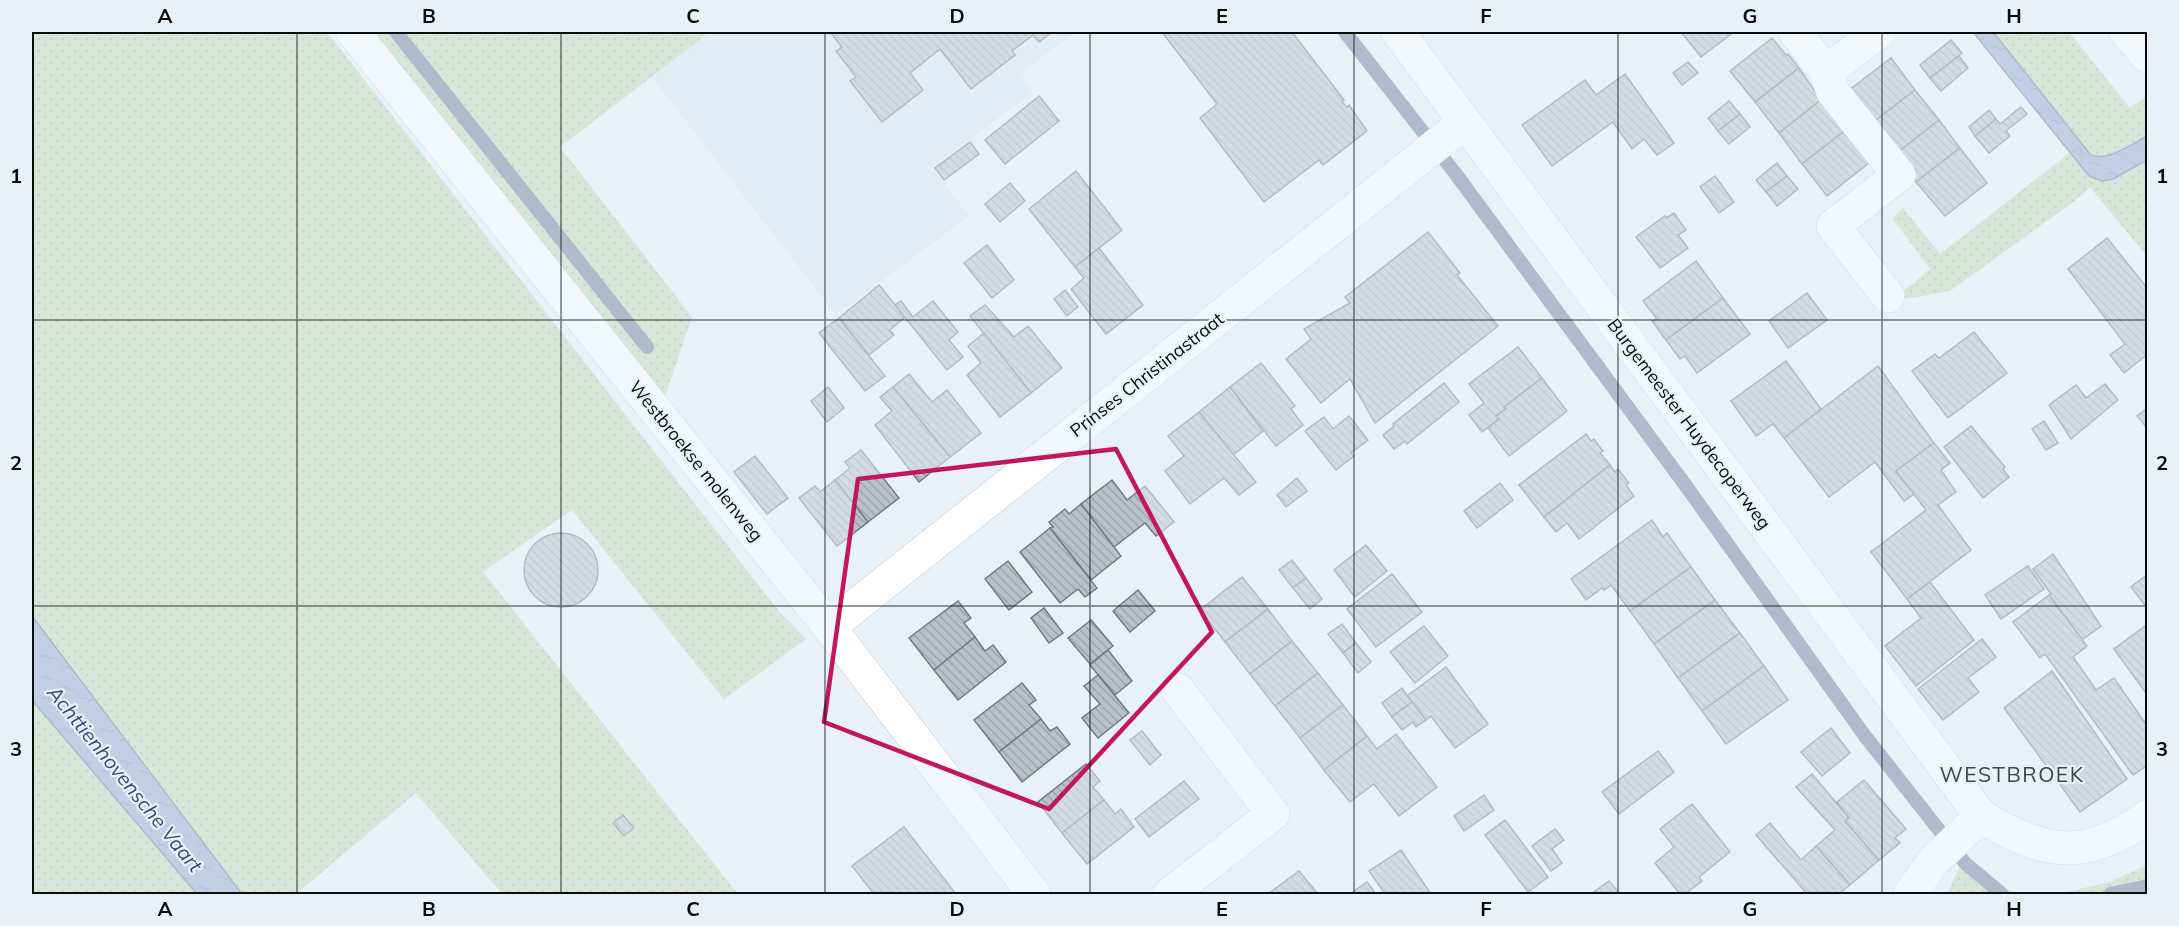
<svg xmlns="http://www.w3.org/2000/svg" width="2179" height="926" font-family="Mulish,sans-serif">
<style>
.built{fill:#d7e7f4}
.grass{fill:url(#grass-dots)}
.water{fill:url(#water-ripples);stroke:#6a7a97;stroke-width:1.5}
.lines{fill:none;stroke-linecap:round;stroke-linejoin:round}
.stream{stroke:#6a7a97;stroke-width:14}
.building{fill:url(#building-back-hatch);stroke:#747c83;stroke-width:1.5}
.minor-casing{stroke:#bcc5cd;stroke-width:34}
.minor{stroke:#fff;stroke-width:33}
.marked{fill:none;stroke:#c2185b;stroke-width:4.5;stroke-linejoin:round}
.grid{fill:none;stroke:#090c0f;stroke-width:1.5;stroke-opacity:0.55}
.labels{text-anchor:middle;stroke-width:4.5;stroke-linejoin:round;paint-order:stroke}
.street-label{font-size:18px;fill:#090c0f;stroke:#e8f1f8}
.water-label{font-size:20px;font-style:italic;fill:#30497e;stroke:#e8f1f8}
.quarter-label{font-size:21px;letter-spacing:1.5px;fill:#3e454b;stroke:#e8f1f8}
.neatline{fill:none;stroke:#090c0f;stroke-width:2}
.grid-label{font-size:20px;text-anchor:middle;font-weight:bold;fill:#090c0f}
</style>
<defs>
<pattern id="grass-dots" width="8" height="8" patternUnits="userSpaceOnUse" patternTransform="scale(1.5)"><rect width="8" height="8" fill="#c2dab4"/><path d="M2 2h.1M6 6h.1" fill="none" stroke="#a5ba9a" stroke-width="1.8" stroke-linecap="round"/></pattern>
<pattern id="water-ripples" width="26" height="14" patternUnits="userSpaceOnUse" patternTransform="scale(1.5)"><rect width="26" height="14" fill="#94a9d1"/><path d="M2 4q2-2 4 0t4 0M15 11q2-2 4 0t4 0" fill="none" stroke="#7e90b2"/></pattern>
<pattern id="building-back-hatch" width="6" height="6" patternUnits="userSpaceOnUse" patternTransform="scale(1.5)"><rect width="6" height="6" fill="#b8c1c8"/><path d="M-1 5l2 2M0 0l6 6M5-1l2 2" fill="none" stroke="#9da5ab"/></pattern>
</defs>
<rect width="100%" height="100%" fill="#e8f1f8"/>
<polygon class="built" points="710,32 1076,32 1019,74 1033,92 932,167 969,216 836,315 651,76"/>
<g class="grass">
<polygon points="32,32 327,32 777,609 806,639 724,699 572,510 483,572 738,894 502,894 416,793 296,894 242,894 32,616"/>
<polygon points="368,32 710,32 560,147 692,317 664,400"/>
<polygon points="1993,32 2069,32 2130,108 2147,96 2147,136 2104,157 2096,158 2090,154"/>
<polygon points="2071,152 2089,176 2113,179 2147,160 2148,254 2146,255 2090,187 2076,200 1950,291 1892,301 1930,269 1892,218 1903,208 1940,254"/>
<polygon points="32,700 197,894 32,894"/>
<polygon points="2147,865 2147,894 2057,894 2110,882"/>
<polygon points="1959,868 2016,893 2057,894 1947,894"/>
</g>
<g class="water">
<path d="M 1973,32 L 1993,32 L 2090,154 C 2104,164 2133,143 2147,136 L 2147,160 L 2113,179 L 2102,181 L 2089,176 Z"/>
<polygon points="32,616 242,894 197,894 32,700"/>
</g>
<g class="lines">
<g class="stream">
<polyline points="396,32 647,347"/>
<polyline points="1345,32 1455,173 1686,486 1865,736 1965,863 2002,894"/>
<polyline points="2110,894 2148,886"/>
</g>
</g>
<g class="building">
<polygon points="830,32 1052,32 1039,42 1033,35 1012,51 1015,55 971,89 940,49 910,73 923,90 882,122 850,81 856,77 836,51 842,47"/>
<polygon points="1162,32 1292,32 1344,100 1342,102 1347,107 1349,105 1367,131 1323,165 1319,160 1264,202 1200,118 1217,104"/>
<polygon points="1681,32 1734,32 1701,57"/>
<polygon points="1772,38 1786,55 1788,54 1799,68 1755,102 1730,71"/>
<polygon points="1951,40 1962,53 1930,78 1920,65"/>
<polygon points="1959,56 1968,68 1941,91 1930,78"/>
<polygon points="1891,58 1915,90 1871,124 1848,91"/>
<polygon points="1688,62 1698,73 1682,85 1673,73"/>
<polygon points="1799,68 1821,100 1779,133 1755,102"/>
<polygon points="1625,74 1674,143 1657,155 1644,139 1632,149 1613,122 1552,166 1522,125 1585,80 1596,95"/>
<polygon points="1915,90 1939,120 1896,154 1871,124"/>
<polygon points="1039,96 1059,121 1005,164 985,140"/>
<polygon points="1821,100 1847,129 1802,164 1779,133"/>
<polygon points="1729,101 1740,114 1718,131 1708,118"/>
<polygon points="2021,107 2027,114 2006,131 2010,136 1989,153 1975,136 1996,119 2000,124"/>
<polygon points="1989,110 1996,119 1975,136 1969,127"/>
<polygon points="1740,114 1750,127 1729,144 1718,131"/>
<polygon points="1939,120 1960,148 1916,182 1896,154"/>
<polygon points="1847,129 1869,163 1827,196 1802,164"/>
<polygon points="970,142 979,154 944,180 935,168"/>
<polygon points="1960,148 1987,183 1945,216 1916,182"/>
<polygon points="1777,163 1787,176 1766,192 1756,180"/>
<polygon points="1076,171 1122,230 1075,267 1029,209"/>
<polygon points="1715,176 1734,202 1719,213 1700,187"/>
<polygon points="1787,176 1798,189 1777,206 1766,192"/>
<polygon points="1010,183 1025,201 1000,222 985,204"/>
<polygon points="1674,213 1686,230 1678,235 1688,248 1660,268 1636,237 1665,216 1666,218"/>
<polygon points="1428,232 1460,273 1457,275 1498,326 1375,423 1350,379 1321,403 1286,359 1311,339 1304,329 1350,303 1345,297"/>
<polygon points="2107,238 2148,289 2148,354 2124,373 2110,355 2125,344 2068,269"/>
<polygon points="987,245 1014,280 992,298 964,263"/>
<polygon points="1099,248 1143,305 1106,334 1071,289 1084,278 1075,267"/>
<polygon points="1696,261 1723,298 1666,340 1652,321 1657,319 1643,301"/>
<polygon points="879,285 905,317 890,330 894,335 869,355 839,318"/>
<polygon points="1065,290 1078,307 1067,316 1054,299"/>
<polygon points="1807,293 1827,320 1788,348 1769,321"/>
<polygon points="1723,298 1750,334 1697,373 1685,356 1680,359 1666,340"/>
<polygon points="901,301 913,317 933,301 958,332 949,340 963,357 947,370 895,305"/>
<polygon points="985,305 1014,337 1028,326 1062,368 1031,393 970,316"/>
<polygon points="839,318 885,376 865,391 819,333"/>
<polygon points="1974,332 2007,373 1948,418 1912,371 1935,354 1939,358"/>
<polygon points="984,333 1031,393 1000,417 967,375 981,363 968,346"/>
<polygon points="1518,347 1542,378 1504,407 1506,409 1496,416 1499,419 1482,432 1469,415 1484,403 1469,384"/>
<polygon points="1786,361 1821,409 1784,438 1773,424 1756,436 1731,401"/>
<polygon points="1261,363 1295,406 1291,409 1303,425 1276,446 1230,387"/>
<polygon points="1878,366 1934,443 1896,471 1914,494 1904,501 1875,462 1829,497 1784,438"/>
<polygon points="909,374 932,402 947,390 981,433 950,457 893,387"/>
<polygon points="1542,378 1567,411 1509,456 1488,428 1499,419 1496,416 1506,409 1504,407"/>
<polygon points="1444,383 1459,402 1407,444 1405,441 1394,449 1383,435 1394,426 1393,424"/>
<polygon points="2105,384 2118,400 2071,439 2049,405 2076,385 2086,398"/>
<polygon points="828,387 844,408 827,422 811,401"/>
<polygon points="893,387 950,457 919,482 875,425 892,411 880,397"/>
<polygon points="1230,387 1263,431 1233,455 1199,412"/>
<polygon points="2148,408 2148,429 2137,416"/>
<polygon points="1199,412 1256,482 1239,495 1224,478 1190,504 1165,471 1184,456 1168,436"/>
<polygon points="1349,416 1368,440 1351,453 1354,456 1336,470 1305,431 1324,417 1333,429"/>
<polygon points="2044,421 2058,443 2046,450 2032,429"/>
<polygon points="1971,426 2005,467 2003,469 2009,477 1983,498 1944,447"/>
<polygon points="1586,434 1591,441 1594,439 1603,451 1600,453 1610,465 1544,517 1519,485"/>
<polygon points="1934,443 1950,463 1941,470 1956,492 1938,505 1971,550 1907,599 1871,552 1926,510 1896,471"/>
<polygon points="861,450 899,498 868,522 835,480 850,468 845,462"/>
<polygon points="755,456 788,498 767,514 734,472"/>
<polygon points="1610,465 1615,472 1618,469 1629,483 1626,485 1634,496 1579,539 1567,523 1556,532 1544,517"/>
<polygon points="1297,478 1307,491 1286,507 1277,495"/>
<polygon points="835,480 868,522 837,546 799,498 815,486 820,492"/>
<polygon points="1112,480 1127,500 1145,486 1174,522 1156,536 1145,523 1114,547 1081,504"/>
<polygon points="1500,483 1513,500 1477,528 1464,511"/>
<polygon points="1081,504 1121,556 1091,580 1050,528 1053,527 1049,522 1065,509 1069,514"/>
<polygon points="1652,520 1663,537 1667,533 1691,567 1630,611 1611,585 1604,590 1602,588 1586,600 1571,579"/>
<polygon points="1050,528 1097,588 1085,597 1078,589 1060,603 1020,552"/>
<circle cx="561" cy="570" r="37"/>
<polygon points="1366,545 1387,571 1355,597 1334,570"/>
<polygon points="2053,554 2101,626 2082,640 2049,595 2051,594 2033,569"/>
<polygon points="1292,560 1306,578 1293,588 1279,570"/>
<polygon points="1008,561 1032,592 1009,610 985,579"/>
<polygon points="2028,566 2044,589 2001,619 1985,595"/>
<polygon points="1691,567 1715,600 1654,644 1630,611"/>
<polygon points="1392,574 1422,612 1376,647 1347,609"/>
<polygon points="2148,574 2148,609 2131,587"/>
<polygon points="1242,577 1268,609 1225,642 1200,610"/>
<polygon points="1306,578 1322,599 1310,609 1293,588"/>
<polygon points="1930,582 1974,640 1916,686 1885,646 1921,618 1907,599"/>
<polygon points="1138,590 1155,611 1130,632 1113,611"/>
<polygon points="2049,595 2087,646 2073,657 2096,690 2114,678 2148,727 2148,765 2133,775 2045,654 2040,658 2013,622"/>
<polygon points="1715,600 1740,633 1678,678 1654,644"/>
<polygon points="958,601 971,618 964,623 975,637 934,670 909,638"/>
<polygon points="1044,608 1063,633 1049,643 1031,618"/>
<polygon points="1268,609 1292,641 1250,674 1225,642"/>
<polygon points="1091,620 1113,646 1090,664 1068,638"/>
<polygon points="1342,624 1356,643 1343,653 1328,634"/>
<polygon points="2148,624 2148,696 2114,649"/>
<polygon points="1424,626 1448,656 1415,683 1390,652"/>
<polygon points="1740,633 1764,666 1702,711 1678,678"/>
<polygon points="975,637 985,651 993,645 1006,662 958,700 934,670"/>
<polygon points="1982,639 1996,657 1968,678 1979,692 1943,720 1918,689"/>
<polygon points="1292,641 1318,673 1275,706 1250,674"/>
<polygon points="1356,643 1371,662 1358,673 1343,653"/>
<polygon points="1108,650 1132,681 1115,695 1090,665"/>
<polygon points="1764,666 1788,700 1726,744 1702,711"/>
<polygon points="1446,667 1488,724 1455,748 1431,716 1426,720 1407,696"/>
<polygon points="2052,671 2127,779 2080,812 2004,708"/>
<polygon points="1318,673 1343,705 1300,738 1275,706"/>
<polygon points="1098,675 1129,713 1098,738 1082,718 1100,704 1084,686"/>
<polygon points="1022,683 1036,700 1029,705 1041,719 999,752 974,720"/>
<polygon points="1402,688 1412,702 1392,717 1382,703"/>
<polygon points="1412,702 1426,720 1416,727 1413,722 1402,730 1392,717"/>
<polygon points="1343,705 1367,736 1324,770 1300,738"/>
<polygon points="1041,719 1050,731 1057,727 1070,744 1022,782 999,752"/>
<polygon points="1831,728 1850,753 1822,776 1801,752"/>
<polygon points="1142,731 1161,755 1150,765 1130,740"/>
<polygon points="1396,734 1437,787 1399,816 1374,784 1350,802 1324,770 1367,736 1377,749"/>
<polygon points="1658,751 1674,772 1619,814 1602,792"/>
<polygon points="1086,764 1100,781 1093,787 1104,800 1062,833 1038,802"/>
<polygon points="1812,774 1849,818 1845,821 1879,860 1850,885 1816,846 1835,830 1796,787"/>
<polygon points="1864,780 1906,829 1895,838 1900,843 1879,860 1845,821 1849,818 1837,802"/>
<polygon points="1184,781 1199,799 1149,837 1135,819"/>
<polygon points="1484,795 1494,810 1464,831 1454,816"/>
<polygon points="1104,800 1115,814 1121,809 1134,827 1087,864 1062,833"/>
<polygon points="1692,804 1730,852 1699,877 1702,881 1685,894 1680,894 1655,863 1674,847 1660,829"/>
<polygon points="623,815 634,828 624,836 613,823"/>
<polygon points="1505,820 1548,877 1528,892 1485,835"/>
<polygon points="1770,823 1801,860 1816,846 1850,885 1839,894 1807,894 1756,835"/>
<polygon points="904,827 956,894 874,894 852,866"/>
<polygon points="1555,829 1564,840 1552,849 1562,863 1551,871 1532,846"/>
<polygon points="1401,850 1431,894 1385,894 1369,871"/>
<polygon points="1299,871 1318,894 1268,894"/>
<polygon points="1609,881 1620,894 1591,894"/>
<polygon points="1367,882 1376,894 1350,894"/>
</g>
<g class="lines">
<defs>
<g id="minor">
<polyline points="353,32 829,627 1034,894"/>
<path d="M 1398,32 L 1981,816 C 2043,855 2087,862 2148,816"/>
<polyline points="1795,32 1826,72 1879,32"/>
<polyline points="2126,32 2148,57"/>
<polyline points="1826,72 1833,92 1899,175 1833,226 1888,296"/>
<polyline points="829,627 1464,123"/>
<polyline points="1170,894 1273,814 1178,690"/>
<polyline points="1910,894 1933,862 1981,816"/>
</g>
</defs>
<use href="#minor" class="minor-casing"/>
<use href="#minor" class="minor"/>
</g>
<path d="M0 0H2179V926H0ZM 1116,449 L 1212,632 L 1049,809 L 824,722 L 858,479 Z" fill="#e8f1f8" fill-opacity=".55" fill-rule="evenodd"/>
<path class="marked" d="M 1116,449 L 1212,632 L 1049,809 L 824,722 L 858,479 Z"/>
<path class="grid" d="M 297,32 L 297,894M 561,32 L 561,894M 825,32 L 825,894M 1090,32 L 1090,894M 1354,32 L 1354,894M 1618,32 L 1618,894M 1882,32 L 1882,894M 32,320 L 2148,320M 32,606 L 2148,606"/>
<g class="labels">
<g class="street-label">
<text transform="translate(1147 375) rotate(-38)" y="6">Prinses Christinastraat</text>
<text transform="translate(1689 424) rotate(53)" y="6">Burgemeester Huydecoperweg</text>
<text transform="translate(696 461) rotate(51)" y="6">Westbroekse molenweg</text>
</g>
<g class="water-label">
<text transform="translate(125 779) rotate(51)" y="7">Achttienhovensche Vaart</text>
</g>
<g class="quarter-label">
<text x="2012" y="782">WESTBROEK</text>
</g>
</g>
<rect width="2179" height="926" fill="none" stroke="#e8f1f8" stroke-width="66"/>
<rect x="33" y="33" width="2113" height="860" class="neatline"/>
<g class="grid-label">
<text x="165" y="23">A</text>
<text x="429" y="23">B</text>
<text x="693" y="23">C</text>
<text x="957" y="23">D</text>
<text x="1222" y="23">E</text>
<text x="1486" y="23">F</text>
<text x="1750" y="23">G</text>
<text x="2014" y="23">H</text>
<text x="16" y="183">1</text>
<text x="2162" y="183">1</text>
<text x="16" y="470">2</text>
<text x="2162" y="470">2</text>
<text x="16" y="756">3</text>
<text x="2162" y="756">3</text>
<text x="165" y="916">A</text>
<text x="429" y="916">B</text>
<text x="693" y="916">C</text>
<text x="957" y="916">D</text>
<text x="1222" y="916">E</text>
<text x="1486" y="916">F</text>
<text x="1750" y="916">G</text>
<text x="2014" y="916">H</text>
</g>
</svg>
